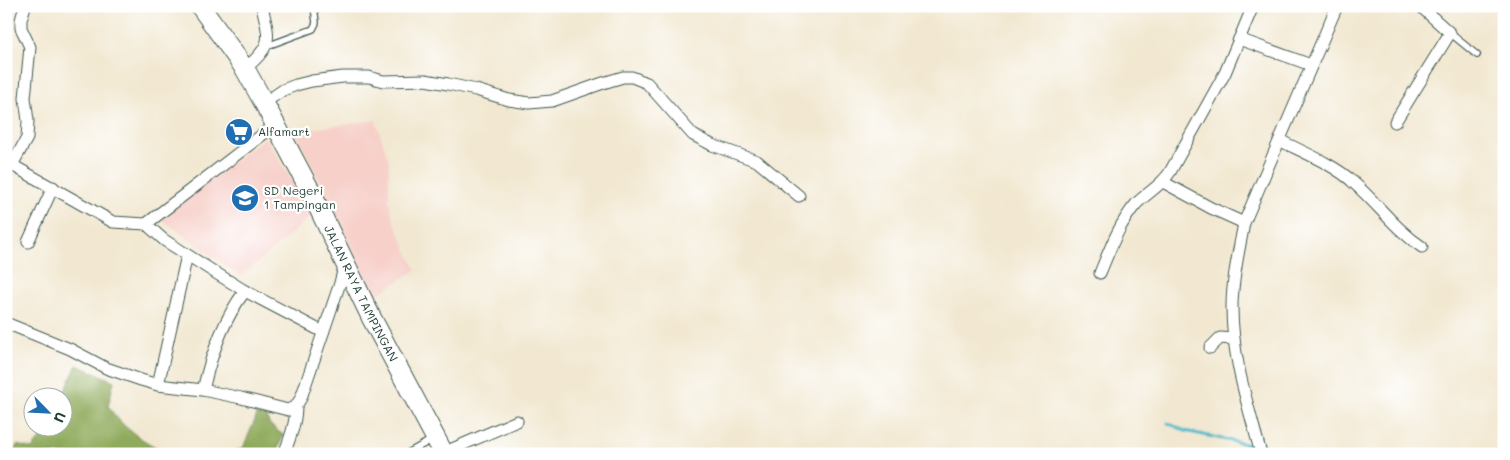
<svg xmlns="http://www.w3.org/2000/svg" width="1510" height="460" font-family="Mali,sans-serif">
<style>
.built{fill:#f7d0ca}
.forest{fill:#8faa5c;stroke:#577448}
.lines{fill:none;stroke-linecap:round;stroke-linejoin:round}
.stream{stroke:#50bacc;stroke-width:3}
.lane-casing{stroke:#3f574c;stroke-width:8}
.street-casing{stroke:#3f574c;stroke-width:13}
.primary-casing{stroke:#3f574c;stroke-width:21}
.lane{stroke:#fff;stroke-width:5.5}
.street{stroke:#fff;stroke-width:11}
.primary{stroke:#fff;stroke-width:19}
.labels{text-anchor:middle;stroke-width:4.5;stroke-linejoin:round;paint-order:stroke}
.poi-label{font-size:12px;fill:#1f3d34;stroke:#fff;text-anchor:start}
.street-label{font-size:12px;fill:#1f3d34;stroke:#fff}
</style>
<rect width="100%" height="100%" fill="#fff"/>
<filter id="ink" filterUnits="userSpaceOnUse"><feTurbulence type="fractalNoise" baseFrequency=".02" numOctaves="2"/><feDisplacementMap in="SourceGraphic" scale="10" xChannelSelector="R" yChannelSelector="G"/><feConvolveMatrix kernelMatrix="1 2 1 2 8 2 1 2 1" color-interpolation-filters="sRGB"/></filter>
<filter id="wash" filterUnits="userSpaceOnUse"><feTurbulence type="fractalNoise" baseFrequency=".0096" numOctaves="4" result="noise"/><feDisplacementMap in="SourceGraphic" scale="20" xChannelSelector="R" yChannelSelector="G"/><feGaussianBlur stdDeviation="1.12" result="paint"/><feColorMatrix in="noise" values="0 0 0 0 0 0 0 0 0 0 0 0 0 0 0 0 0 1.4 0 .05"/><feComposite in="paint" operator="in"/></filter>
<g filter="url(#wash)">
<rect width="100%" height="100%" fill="#f2e8d1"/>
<g class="built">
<polygon points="376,120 389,162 389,201 393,219 416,270 375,296 297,135 317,128"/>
<polygon points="265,137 313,215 241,277 161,219"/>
</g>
<g class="forest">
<path d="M 77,365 L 114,381 L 108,406 C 125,431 142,440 169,454 L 13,454 L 17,445 L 32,449 L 40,439 L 47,428 L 62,428 L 62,397 Z"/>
<polygon points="257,415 267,416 269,424 283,435 276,454 212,454 233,452 243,448"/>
</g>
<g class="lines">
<g class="stream">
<polyline points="1168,423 1185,431 1255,446"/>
<polyline points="1264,448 1292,454"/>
</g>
</g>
</g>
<g filter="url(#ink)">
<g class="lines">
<defs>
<g id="lane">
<polyline points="1450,33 1477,55"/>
<polyline points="267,46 313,29 316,23 314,6"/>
<polyline points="406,454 433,439"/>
</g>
<g id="street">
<polyline points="1239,39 1311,65"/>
<path d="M 245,69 C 273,44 270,41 262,6"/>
<polyline points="264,103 283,90 296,85 312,81 343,77 369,77 383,81 425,80 448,84 476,90 509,100 529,103 552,101 603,83 623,77 632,77 647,83 693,135 712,145 757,161 799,196"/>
<polyline points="1395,122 1450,33 1420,6"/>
<path d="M 1281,141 C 1303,152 1337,166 1354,183 C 1378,204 1395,229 1422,247"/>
<polyline points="6,160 12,165 113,222 146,224 164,240 211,270 245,291 323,332"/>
<polyline points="12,165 27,138 28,121 25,98 30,47 21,28 21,20 25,6"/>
<polyline points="1163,182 1211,208 1244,223"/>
<polyline points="146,224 275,125"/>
<polyline points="28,242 53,187"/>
<path d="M 1100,273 C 1110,249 1119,224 1136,204 C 1147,193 1161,186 1170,172 L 1225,73 L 1253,6"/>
<polyline points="6,323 70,349 106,368 141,380 158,385 203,390 241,398 288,410 296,406 301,398 340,283 345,264"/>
<polyline points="1210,348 1220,338 1234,339"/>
<polyline points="158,385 187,255"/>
<path d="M 203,390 C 211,355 223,320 245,291"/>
<polyline points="443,453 517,421"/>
<path d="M 284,454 C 290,438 296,423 296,406"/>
<path d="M 1261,454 C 1248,405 1232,358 1232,307 C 1232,279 1239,251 1244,223 L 1337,6"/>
</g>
<g id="primary">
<path id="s1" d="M 200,6 L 245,69 L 264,103 L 310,190 L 371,317 L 444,454"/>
</g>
</defs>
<use href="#lane" class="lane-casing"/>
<use href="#street" class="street-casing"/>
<use href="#primary" class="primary-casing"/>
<use href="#lane" class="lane"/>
<use href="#street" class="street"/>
<use href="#primary" class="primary"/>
</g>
</g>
<defs>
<symbol id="supermarket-disc" viewBox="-11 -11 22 22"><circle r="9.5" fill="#1f6fb2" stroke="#fff"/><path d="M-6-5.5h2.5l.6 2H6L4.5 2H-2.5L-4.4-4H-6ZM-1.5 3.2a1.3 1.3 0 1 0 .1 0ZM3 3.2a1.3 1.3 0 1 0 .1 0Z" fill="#fff"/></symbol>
<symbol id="school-disc" viewBox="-11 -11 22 22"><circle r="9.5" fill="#1f6fb2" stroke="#fff"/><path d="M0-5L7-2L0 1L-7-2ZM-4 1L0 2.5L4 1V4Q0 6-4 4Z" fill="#fff"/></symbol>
</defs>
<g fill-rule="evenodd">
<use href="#supermarket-disc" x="223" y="116" width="32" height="32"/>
<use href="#school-disc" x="229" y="182" width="32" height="32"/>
</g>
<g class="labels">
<g class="poi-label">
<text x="258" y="136">Alfamart</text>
<text x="264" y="195">SD Negeri<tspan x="264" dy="14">1 Tampingan</tspan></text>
</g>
<g class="street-label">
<text dy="4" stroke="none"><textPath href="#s1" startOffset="330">JALAN RAYA TAMPINGAN</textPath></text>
</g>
</g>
<rect width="1510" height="460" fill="none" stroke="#fff" stroke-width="25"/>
<g transform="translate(48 412) rotate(114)"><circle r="24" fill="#ffffff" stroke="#a5b1ae"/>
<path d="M0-4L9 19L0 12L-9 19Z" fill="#1f6fb2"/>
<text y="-8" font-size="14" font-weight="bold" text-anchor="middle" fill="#1f3d34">U</text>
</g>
</svg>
